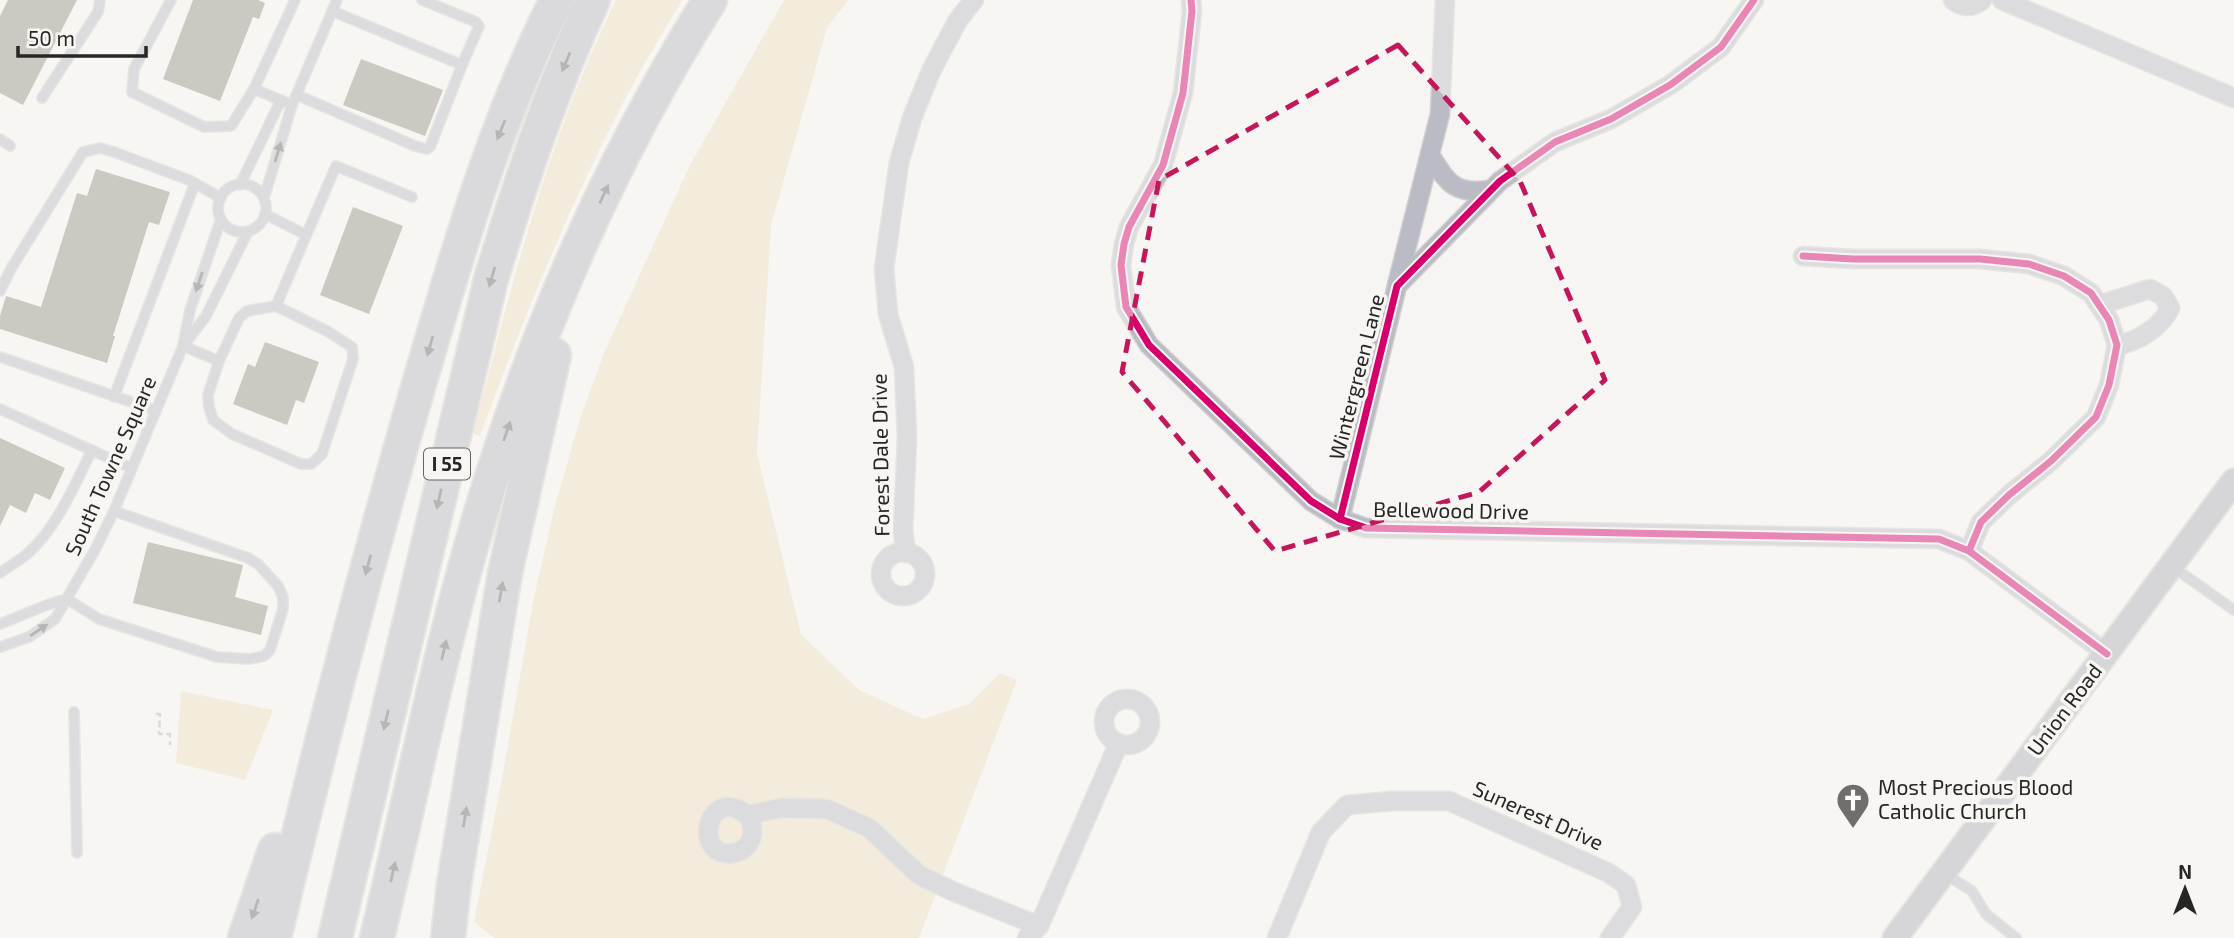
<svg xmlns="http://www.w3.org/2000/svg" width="2234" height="938" font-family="'Exo 2',sans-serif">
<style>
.green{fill:#eee0c2}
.building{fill:#989387}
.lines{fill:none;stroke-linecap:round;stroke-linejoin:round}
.lane-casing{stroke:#d1d0cf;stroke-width:12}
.street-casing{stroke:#d1d0cf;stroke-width:21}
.secondary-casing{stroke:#d1d0cf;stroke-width:28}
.highway-casing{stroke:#d1d0cf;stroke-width:37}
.path{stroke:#b9babe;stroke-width:2.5;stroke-dasharray:7 3.5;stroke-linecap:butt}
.lane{stroke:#babbc4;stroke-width:9}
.street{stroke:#babbc4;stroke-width:18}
.secondary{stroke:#aeb0ba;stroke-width:24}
.highway{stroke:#b7b8c0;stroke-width:33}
.cycleway-casing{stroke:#f8f6f2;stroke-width:11}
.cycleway{stroke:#d6006c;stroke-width:7}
.oneway{fill:#67686a}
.oneway2{fill:#69696c}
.marked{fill:none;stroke:#c2185b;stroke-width:5;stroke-dasharray:14 9;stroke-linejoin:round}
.labels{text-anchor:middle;stroke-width:7;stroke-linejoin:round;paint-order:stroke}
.shield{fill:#f8f6f2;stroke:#656462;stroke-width:2}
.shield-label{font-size:19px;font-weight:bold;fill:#262624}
.street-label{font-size:21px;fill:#262624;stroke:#f8f6f2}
.poi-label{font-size:21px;fill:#262624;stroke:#f8f6f2;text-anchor:start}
</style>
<rect width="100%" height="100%" fill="#f7f5f3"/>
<g class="green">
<path d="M 616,0 L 682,0 C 661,36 639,71 621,107 C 566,213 521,324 480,436 L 473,434 C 511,287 548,137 616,0 Z"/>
<polygon points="784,0 848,0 827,28 771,225 757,453 801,634 859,690 923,719 969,704 1000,673 1017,680 919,938 494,938 474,922 501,784 534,597 555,506 580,419 604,353 689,167"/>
<polygon points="181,691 273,710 245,780 176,763"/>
</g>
<g class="building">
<polygon points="8,0 77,0 23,105 0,93 0,16"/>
<polygon points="193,0 258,0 265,3 259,19 253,17 220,101 163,79"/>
<polygon points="361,59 443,90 425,136 343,105"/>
<polygon points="96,169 170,192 159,225 149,222 113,336 115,336 107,363 0,329 0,316 6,296 41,307 77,193 87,196"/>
<polygon points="353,207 403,226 369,314 320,295"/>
<polygon points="265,342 319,362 304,403 296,400 287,425 233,404 248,364 255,367"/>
<polygon points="0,438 65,468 50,500 35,493 26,513 10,505 0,526"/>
<polygon points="148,542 243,565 235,597 268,606 261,635 133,603"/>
</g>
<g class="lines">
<defs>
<g id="lane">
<polyline points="171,0 134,69 132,92 204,127 231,126 254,89"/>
<polyline points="422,0 476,22 479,26 462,65"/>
<polyline points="297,95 415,146 427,149 430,147 462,65 332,11"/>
<polyline points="42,98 98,12 100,0"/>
<polyline points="292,105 254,89 295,0"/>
<polyline points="0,139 10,146"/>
<circle cx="242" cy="208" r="24"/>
<polyline points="240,185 281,100"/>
<polyline points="264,198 292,105 337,0"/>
<polyline points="265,214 306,235"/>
<polyline points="0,291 12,267 83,152 100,148 114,152 189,180 221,198"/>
<polyline points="184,345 206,316 248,231"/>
<polyline points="183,346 219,361 239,318 247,311 276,306 336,166 412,197"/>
<polyline points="0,357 155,410"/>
<polyline points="219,361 208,395 209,407 213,420 232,434 301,464 311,464 322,454 353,359 352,347 327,331 276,306"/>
<polyline points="114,397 195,183"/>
<polyline points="0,409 131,468"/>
<polyline points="2173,567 2234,610"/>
<path d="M 0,573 C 9,566 19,561 27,554 C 57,528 75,484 92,450"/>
<polyline points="67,599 99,619 217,657 250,659 264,656 270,650 283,609 283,597 278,586 258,564 248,558 114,511"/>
<path d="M 0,624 C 25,615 41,605 67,599"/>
<polyline points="0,647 29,637 55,619 96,548 114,511 183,346 190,310 221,219"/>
<polyline points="74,712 77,853"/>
<polyline points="1945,874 1972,891 1986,914 2016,938"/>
</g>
<g id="street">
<polyline points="1191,0 1192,11 1183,93 1163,165 1129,227 1124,244 1121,265 1126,307 1149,345 1311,501 1340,519 1366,528 1939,539 1969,551 2107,654"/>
<path d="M 1953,0 C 1962,8 1973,8 1982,0"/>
<polyline points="2002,0 2234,98"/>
<path d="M 1430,155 C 1448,183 1454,195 1490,190"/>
<polyline points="1803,256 1853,259 1980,259 2029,264 2064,276 2091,293 2109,320 2117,345 2109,385 2096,417 2051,461 2009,495 1981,522 1969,551"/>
<polyline points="1397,285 1440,114 1445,0"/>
<path d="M 2099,305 L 2150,289 L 2163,296 L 2170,308 C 2161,327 2138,342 2117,345"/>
<polyline points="1340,519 1397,286 1500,181 1555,142 1611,119 1670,85 1721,47 1754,0"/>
<circle cx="903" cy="574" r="22"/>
<polyline points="906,553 903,530 907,438 904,367 888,314 884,268 899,163 912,118 931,71 958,20 974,0"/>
<circle cx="1127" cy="722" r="23"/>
<path d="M 747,815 C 757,829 753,850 733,853 C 691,859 707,783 747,815 L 781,808 L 827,809 L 869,828 L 919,875 L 952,891 L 1039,926"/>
<polyline points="1027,938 1039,926 1118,745"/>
<polyline points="1277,938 1321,832 1347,805 1392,801 1449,801 1609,873 1626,885 1632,907 1610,938"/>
</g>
<polyline id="secondary" points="1895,938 2234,481"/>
<g id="highway">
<polyline points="245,938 275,850"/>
<path d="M 274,938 C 318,752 366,567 419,384 C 457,254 495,121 557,0"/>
<path d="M 335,938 L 491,279 C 520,184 551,90 593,0"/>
<path d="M 377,938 C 410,801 437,662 477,526 C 531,342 608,163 710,0"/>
<polyline points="448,938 454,884 505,573 554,355"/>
</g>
</defs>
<use href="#lane" class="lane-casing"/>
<use href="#street" class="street-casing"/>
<use href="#secondary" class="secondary-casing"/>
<use href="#highway" class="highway-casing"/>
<polyline class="path" points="156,714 160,714 159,734 170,734 170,745"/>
<use href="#lane" class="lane"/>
<use href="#street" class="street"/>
<use href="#secondary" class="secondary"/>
<use href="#highway" class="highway"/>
<defs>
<g id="cycleway">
<polyline points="1191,0 1192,11 1183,93 1163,165 1129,227 1124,244 1121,265 1126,307 1149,345 1311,501 1340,519 1366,528 1939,539 1969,551 2107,654"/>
<polyline points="1803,256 1853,259 1980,259 2029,264 2064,276 2091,293 2109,320 2117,345 2109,385 2096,417 2051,461 2009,495 1981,522 1969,551"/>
<polyline points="1340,519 1397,286 1500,181 1555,142 1611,119 1670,85 1721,47 1754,0"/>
</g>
</defs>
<use href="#cycleway" class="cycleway-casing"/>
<use href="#cycleway" class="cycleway"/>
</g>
<defs><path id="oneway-solid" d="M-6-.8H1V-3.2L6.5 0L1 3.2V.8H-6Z" transform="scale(1.75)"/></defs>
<g class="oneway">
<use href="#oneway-solid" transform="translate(566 62) rotate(113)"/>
<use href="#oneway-solid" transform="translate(501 130) rotate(112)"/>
<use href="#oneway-solid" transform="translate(604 194) rotate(-65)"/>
<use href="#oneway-solid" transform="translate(492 277) rotate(106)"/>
<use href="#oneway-solid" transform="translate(430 346) rotate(106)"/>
<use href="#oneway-solid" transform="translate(507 431) rotate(-71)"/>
<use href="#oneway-solid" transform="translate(439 499) rotate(103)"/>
<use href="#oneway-solid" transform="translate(368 565) rotate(105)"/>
<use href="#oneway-solid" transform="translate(501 592) rotate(-80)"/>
<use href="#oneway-solid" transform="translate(444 650) rotate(-77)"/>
<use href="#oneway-solid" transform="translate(386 720) rotate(103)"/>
<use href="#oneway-solid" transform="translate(465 817) rotate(-81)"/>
<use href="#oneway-solid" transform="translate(393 872) rotate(-77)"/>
<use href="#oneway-solid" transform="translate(255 909) rotate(109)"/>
</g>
<g class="oneway2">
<use href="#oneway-solid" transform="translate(278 152) rotate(-73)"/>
<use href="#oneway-solid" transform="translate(199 282) rotate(109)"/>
<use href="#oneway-solid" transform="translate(39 630) rotate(-34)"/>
</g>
<path d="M0 0H2234V938H0ZM 1398,45 L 1520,181 L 1605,380 L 1479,492 L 1275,551 L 1122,372 L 1159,180 Z" fill="#f7f5f3" fill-opacity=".55" fill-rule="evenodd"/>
<path class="marked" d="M 1398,45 L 1520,181 L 1605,380 L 1479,492 L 1275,551 L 1122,372 L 1159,180 Z"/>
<defs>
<symbol id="church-pin" viewBox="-11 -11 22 30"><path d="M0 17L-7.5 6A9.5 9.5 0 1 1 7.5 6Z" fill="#6f6e6c" stroke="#f8f6f2"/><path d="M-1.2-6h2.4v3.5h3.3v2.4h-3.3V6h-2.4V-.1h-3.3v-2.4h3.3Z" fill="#fff"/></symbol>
</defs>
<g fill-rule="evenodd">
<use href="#church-pin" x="1834" y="781" width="38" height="52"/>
</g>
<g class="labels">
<rect class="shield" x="424" y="448.5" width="46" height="31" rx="5"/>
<g class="shield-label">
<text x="447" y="471">I 55</text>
</g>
<g class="street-label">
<text transform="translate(1357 377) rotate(-76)" y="7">Wintergreen Lane</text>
<text transform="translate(881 455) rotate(-91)" y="7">Forest Dale Drive</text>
<text transform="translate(111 466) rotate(-66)" y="7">South Towne Square</text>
<text transform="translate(1451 511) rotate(1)" y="7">Bellewood Drive</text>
<text transform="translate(2065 710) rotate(-53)" y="7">Union Road</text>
<text transform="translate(1538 816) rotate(24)" y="7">Sunerest Drive</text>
</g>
<g class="poi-label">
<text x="1878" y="795">Most Precious Blood<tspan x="1878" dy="24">Catholic Church</tspan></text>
</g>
</g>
<g transform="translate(2185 889)" stroke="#f8f6f2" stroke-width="5" paint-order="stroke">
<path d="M0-5L12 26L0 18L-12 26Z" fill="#262624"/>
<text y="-10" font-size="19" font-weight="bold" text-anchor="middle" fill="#262624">N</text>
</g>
<path d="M18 46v10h128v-10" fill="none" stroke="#262624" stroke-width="3.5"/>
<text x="28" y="46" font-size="21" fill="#262624" stroke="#f8f6f2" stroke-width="5" paint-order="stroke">50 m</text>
</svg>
